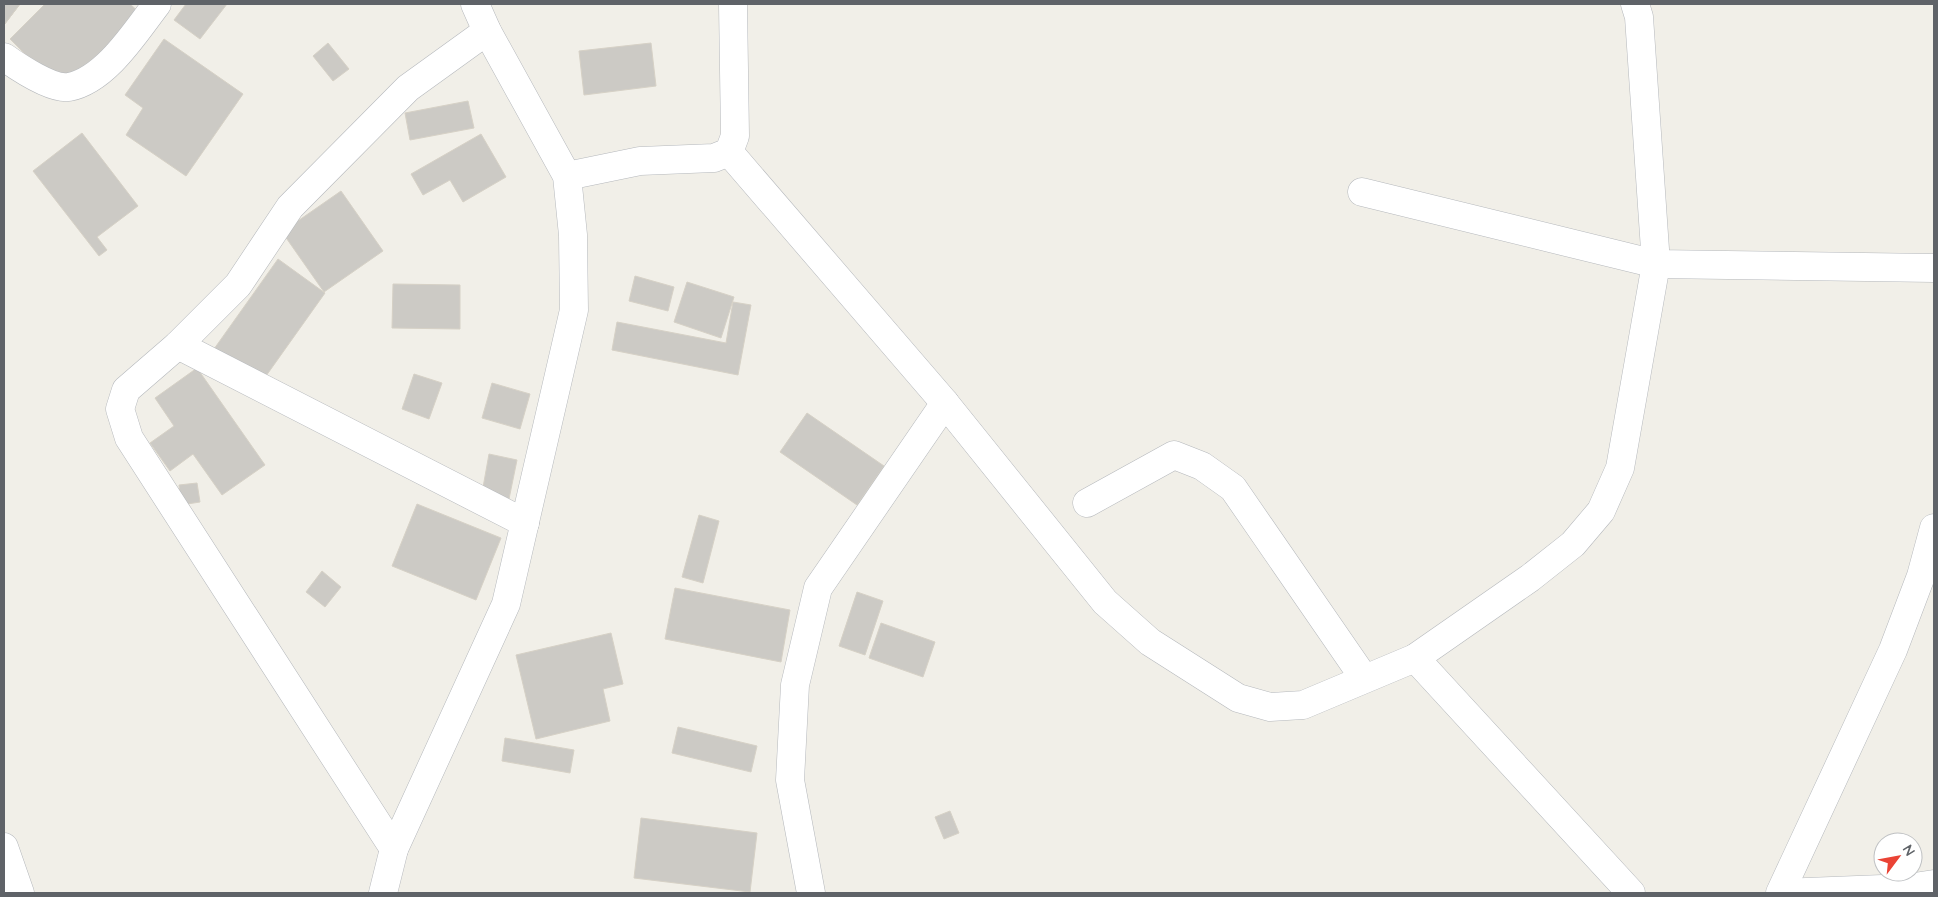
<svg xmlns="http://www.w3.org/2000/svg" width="1938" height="897" font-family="Quicksand,sans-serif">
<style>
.building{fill:#cccac5;stroke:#d6d1c6}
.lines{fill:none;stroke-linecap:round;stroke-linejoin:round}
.street-casing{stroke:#b5b8bc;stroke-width:29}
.street{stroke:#fff;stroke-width:28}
</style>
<rect width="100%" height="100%" fill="#f1efe8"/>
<g class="building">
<polygon points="4,4 20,4 4,25"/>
<polygon points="4,4 20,4 4,25"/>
<polygon points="45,4 130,4 142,15 64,93 10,39"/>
<polygon points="186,4 227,4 200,39 174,20"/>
<polygon points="164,39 243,94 186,176 126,135 143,108 125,95"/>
<polygon points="328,43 349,69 333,81 313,56"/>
<polygon points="651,43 656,86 584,95 579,51"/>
<polygon points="468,101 474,128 410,140 405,113"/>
<polygon points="82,133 138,206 97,237 107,250 99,256 33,171"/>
<polygon points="481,134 506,177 463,202 450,180 423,195 411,174"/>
<polygon points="341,191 383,251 324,292 282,232"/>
<polygon points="278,259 325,293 261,383 214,349"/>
<polygon points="635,276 674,287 668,311 629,301"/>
<polygon points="687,282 734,297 721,338 674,322"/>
<polygon points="393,284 460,285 460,329 392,328"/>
<polygon points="733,302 751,305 738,375 612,350 617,322 726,343"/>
<polygon points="197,368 265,465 222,495 193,454 170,471 150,443 174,426 155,398"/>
<polygon points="414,374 442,383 429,419 402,409"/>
<polygon points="492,383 530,394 520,429 482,418"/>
<polygon points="807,413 884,466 857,505 780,452"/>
<polygon points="489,454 517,460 509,499 482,493"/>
<polygon points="197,483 200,502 181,505 179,485"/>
<polygon points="417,504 501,538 476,600 392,566"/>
<polygon points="699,515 719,521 703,583 682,577"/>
<polygon points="322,571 341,587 325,607 306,592"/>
<polygon points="675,588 790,610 781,662 665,639"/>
<polygon points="857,592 883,601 865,655 839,646"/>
<polygon points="881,623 935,642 923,677 869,658"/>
<polygon points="611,633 623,684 603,689 610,721 536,739 516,655"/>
<polygon points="678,727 757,746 751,772 672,753"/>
<polygon points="505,738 574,750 570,773 502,761"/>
<polygon points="950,811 959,833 944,839 935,817"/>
<polygon points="641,818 757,833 750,892 634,878"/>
</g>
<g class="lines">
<defs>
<g id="street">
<path d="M 4,57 C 18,67 52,90 69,87 C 106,80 136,31 157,4"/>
<polyline points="729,152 945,403 1105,602 1150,642 1238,698 1270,707 1303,705 1415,658 1530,578 1573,544 1601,511 1620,468 1656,264 1639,17 1635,4"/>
<polyline points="567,176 640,161 714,158 729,152 735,136 733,4"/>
<polyline points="1362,192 1656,264 1934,268"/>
<polyline points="178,345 525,523"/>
<polyline points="1087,503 1174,455 1202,466 1233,488 1364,678"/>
<polyline points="1415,658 1631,893"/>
<polyline points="4,847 20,893"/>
<polyline points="394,849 129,438 120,409 126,390 178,345 238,285 290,207 408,88 487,31"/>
<polyline points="383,893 394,849 506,604 574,310 573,235 567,176 487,31 475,4"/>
<polyline points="811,893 790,780 795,685 818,588 945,403"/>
<polyline points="1780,893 1893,650 1921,576 1934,528"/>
<polyline points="1781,893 1908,888 1934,884"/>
</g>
</defs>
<use href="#street" class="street-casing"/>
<use href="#street" class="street"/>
</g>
<rect width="1938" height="897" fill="none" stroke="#5f6368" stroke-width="10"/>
<g transform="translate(1898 857) rotate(58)"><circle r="24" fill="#ffffff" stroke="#bfc1c3"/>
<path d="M0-4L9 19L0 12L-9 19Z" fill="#ea4335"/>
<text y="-8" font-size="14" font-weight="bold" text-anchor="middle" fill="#5f6368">N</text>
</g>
</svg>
